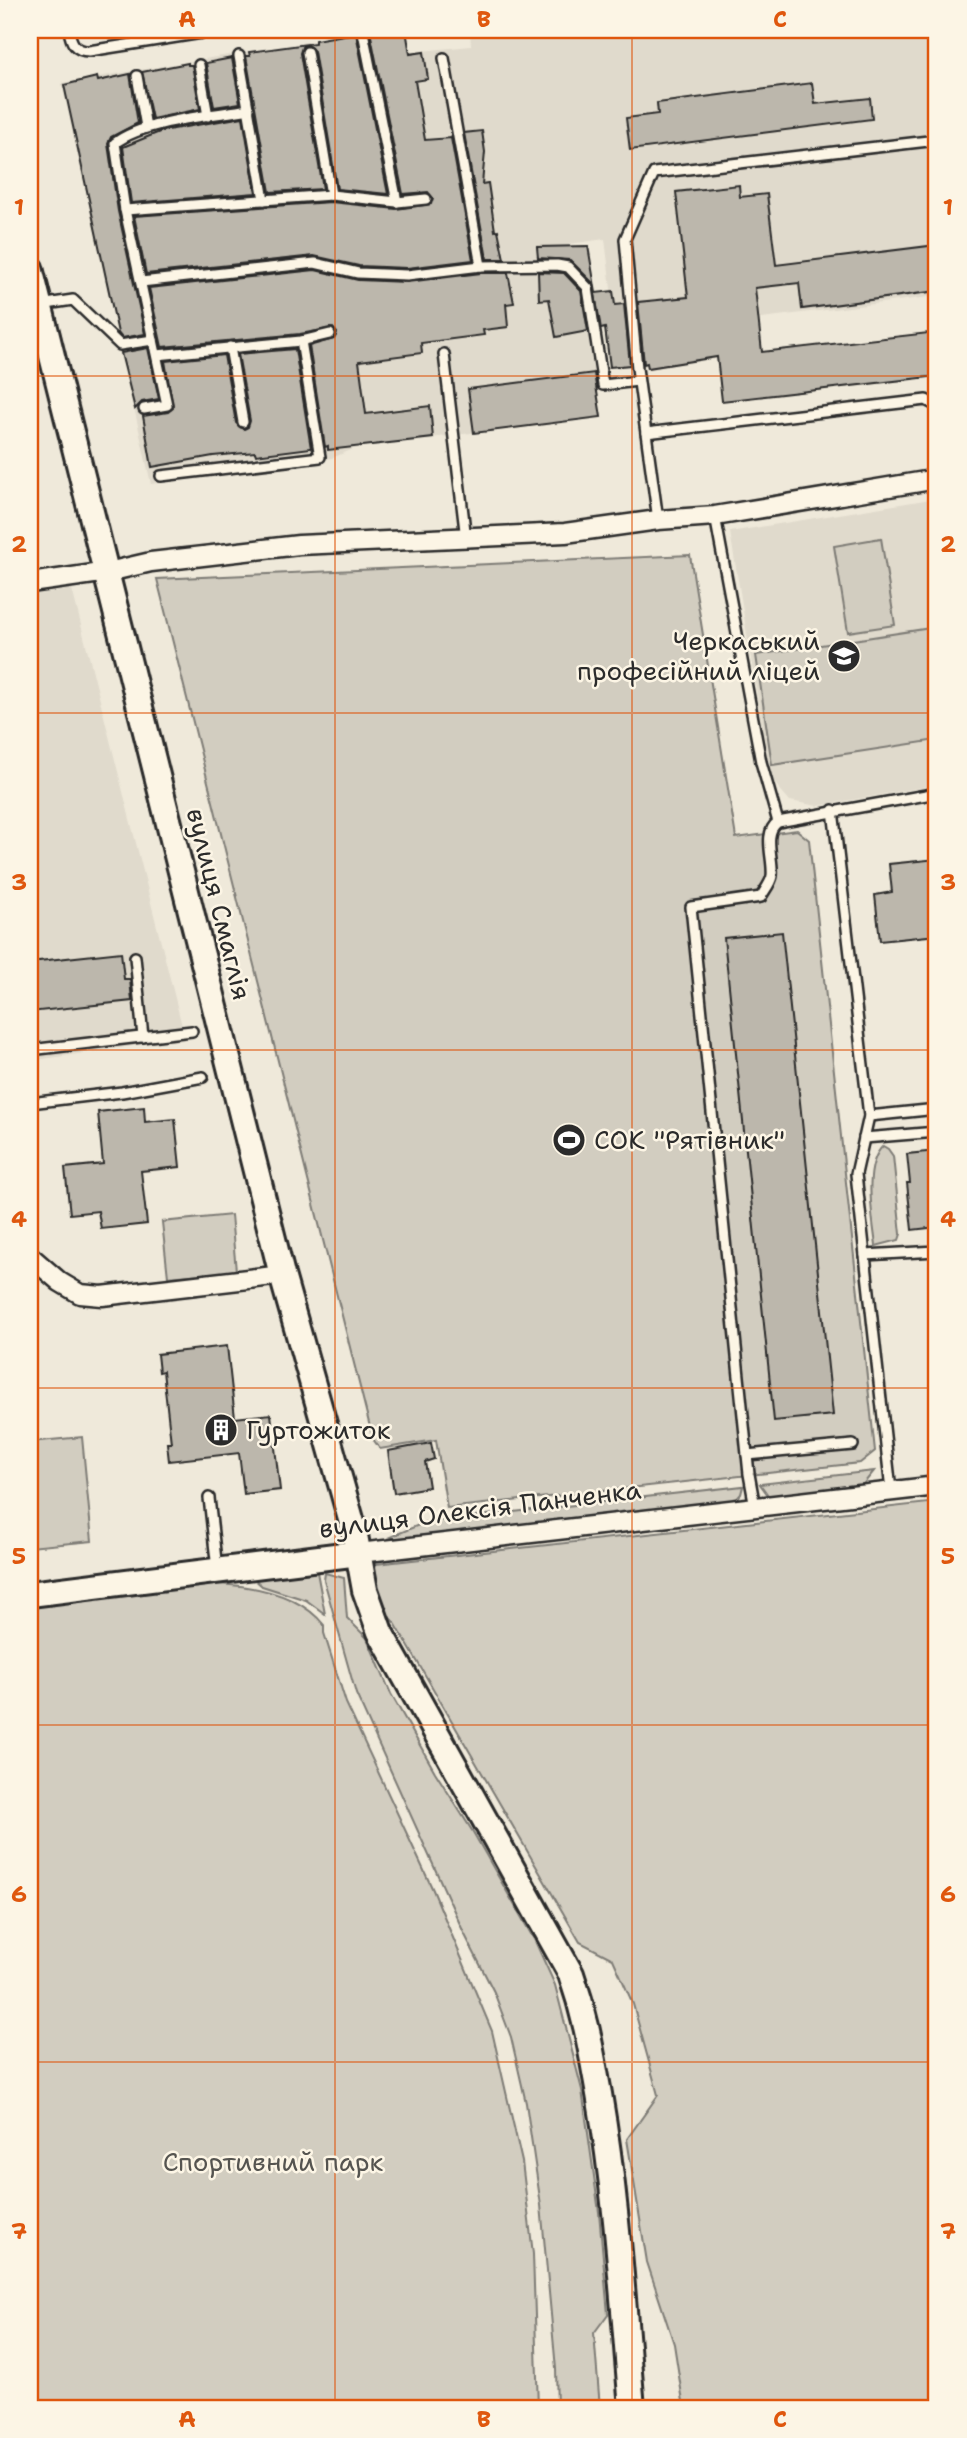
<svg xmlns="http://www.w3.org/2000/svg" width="967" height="2438" font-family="'Shantell Sans',sans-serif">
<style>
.built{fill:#e0dacc}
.green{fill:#d2cdc0;stroke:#7e7c76;stroke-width:2}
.building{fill:#bcb7ac;stroke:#2b2b2b;stroke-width:2}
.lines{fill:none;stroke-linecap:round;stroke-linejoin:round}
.lane-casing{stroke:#2b2b2b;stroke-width:14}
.street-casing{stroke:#2b2b2b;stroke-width:23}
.secondary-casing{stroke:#2b2b2b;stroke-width:30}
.lane{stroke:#fcf5e5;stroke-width:9}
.street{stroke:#fcf5e5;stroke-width:18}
.secondary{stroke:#fcf5e5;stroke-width:24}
.grid{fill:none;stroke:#df570e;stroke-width:2;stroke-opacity:0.55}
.labels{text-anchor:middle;stroke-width:5;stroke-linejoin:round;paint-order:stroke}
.poi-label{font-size:26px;fill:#2b2b2b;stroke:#fcf5e5;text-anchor:start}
.street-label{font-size:26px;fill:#2b2b2b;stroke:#fcf5e5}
.park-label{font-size:26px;fill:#555450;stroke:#fcf5e5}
.neatline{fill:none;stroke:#df570e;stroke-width:2.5}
.grid-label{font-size:23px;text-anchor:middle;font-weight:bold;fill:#df570e}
</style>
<rect width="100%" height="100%" fill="#efe9da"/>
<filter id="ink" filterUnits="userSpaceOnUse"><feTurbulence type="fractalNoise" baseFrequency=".0143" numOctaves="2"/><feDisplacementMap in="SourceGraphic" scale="14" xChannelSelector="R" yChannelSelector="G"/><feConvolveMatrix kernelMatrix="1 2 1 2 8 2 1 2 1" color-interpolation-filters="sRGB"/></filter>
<g filter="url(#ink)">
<g class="built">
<polygon points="378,30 406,30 410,52 471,46 470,30 937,30 937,296 746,320 750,344 620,363 605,239 569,244 584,293 601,417 358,447 332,458 151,484 62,83"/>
<polygon points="937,498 937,785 818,806 790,801 771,779 730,532"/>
<polygon points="72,589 185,1038 30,1061 30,595"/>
</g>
<g class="green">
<polygon points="881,538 895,625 848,632 834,546"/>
<polygon points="690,555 736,838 797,830 809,840 875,1451 860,1463 447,1508 436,1440 380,1449 373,1439 157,579"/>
<polygon points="937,627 937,740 772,765 756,655"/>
<path d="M 883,1146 L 888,1149 L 893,1156 L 901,1234 L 899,1240 L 876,1246 C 873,1219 862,1166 883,1146 Z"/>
<polygon points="231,1215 236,1271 168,1277 162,1222"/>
<polygon points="82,1437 92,1541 30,1547 30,1442"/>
<polygon points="874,1471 861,1487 773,1497 768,1495 760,1484"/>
<polygon points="743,1486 741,1494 735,1501 401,1540 390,1537 426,1522"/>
<polygon points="937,1502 937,2408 684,2408 674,2344 647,2262 627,2139 658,2095 633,2004 613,1959 580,1942 395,1623 389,1617 373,1575 376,1564"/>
<polygon points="317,1572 325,1614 306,1600 262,1586 252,1577"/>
<polygon points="325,1573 344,1578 347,1618 367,1638 391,1694 435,1772 473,1832 535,1941 555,1985 582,2090 599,2212 608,2314 594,2333 600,2408 557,2408 556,2369 541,2205 526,2103 511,2037 494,1992 464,1933 356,1694 324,1580"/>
<path d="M 218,1584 C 255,1586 300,1595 324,1625 L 324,1633 L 346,1703 L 433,1890 L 492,2031 L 522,2162 L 533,2254 L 538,2408 L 30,2408 L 30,1604 Z"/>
</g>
<g class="building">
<polygon points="378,30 406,30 410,54 424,52 428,79 415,81 425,140 451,138 473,260 407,268 359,266 314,256 146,274 134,216 331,202 396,209 431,204 433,198 428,192 403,194 370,31"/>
<polygon points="356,33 388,194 337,189 314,51 307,45 302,47 300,53 323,189 270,192 246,56 250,56 249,52 315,43 315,40"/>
<polygon points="232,58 240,103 214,107 206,63"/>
<polygon points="188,63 188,65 192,65 200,109 152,119 142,72"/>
<polygon points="130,74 138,123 111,137 108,144 118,211 145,334 122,338 118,333 64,85 97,77 98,81"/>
<polygon points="812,83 815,104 870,98 872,119 630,150 626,118 658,114 657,103"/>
<polygon points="243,117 256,193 131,203 123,147 162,131"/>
<polygon points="482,131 485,152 482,184 488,183 495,231 498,230 504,259 487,259 464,133"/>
<polygon points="739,185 740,197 767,194 776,265 937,245 937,291 802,309 799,283 755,288 762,352 937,332 937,376 722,401 717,357 648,368 647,363 644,364 638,302 688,297 676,192"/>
<polygon points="588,246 596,293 613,291 615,305 624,304 630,365 610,367 605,328 601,329 593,283 570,260 538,258 537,247"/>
<polygon points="315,270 358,280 407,282 481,273 508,273 514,303 506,304 508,327 483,330 484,335 421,343 422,353 359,361 366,414 430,406 433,438 328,450 328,446 325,447 309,346 334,339 337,333 333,328 300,334 162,347 149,288"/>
<polygon points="538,272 564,273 581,291 588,331 556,337 549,299 539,300"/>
<polygon points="148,348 159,399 142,402 135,409 121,353"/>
<polygon points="295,349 311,448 256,455 255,452 213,456 152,467 143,416 168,412 173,408 165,361 224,355 236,423 244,429 248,427 250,421 238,354"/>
<polygon points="594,373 601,417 474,433 468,389"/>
<polygon points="937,859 937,935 880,941 875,895 892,892 889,864"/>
<polygon points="782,932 833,1415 774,1421 724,938"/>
<polygon points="121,952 124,979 130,979 132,1001 30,1012 30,962"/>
<polygon points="144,1107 145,1122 175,1119 180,1167 141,1171 147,1224 101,1229 98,1211 70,1214 65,1168 103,1164 98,1112"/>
<polygon points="937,1151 937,1227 912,1230 907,1183 910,1183 907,1154"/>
<polygon points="227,1346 235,1418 271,1414 280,1490 244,1494 239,1453 169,1461 167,1443 171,1443 163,1371 159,1372 157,1354"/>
<polygon points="431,1443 434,1459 425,1462 429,1487 394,1493 388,1451"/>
</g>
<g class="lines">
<defs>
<g id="lane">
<path d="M 69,30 C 71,43 75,51 89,51 L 221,30"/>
<polyline points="363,32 397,202"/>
<polyline points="307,52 331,195"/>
<polyline points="239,56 264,200"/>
<polyline points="444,58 481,266"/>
<polyline points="199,65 208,116"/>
<polyline points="137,76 146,127"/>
<polyline points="125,210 331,195 397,202 426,199"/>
<polyline points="141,282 315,263 358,273 407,275 481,266 557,265 568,267 588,288 603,385 638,381"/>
<polyline points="40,305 73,300 120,345 153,340 167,405 144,409"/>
<path d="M 153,340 L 125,210 L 115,143 C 145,120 211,116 249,109"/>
<polyline points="230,347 243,422"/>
<polyline points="444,354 466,539"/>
<polyline points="157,355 301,341 330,334"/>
<polyline points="646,433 926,400 937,406"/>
<polyline points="161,476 320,457 301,341"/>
<polyline points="715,516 761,762 778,822"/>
<polyline points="658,520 637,368 625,239 654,173 937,140"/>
<polyline points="833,810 869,1116 856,1174 891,1490"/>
<polyline points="135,957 143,1037"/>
<polyline points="30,1050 192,1031"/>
<polyline points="30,1103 122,1092 203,1077"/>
<polyline points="869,1116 937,1109"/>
<polyline points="864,1138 937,1132"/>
<polyline points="865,1255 937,1251"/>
<polyline points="747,1455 853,1445"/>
<polyline points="209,1498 217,1569"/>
<path d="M 755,1507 L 749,1474 L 691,907 L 761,897 C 764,891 771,883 772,876 C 774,859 762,833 778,822 L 937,793"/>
</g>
<g id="street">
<polyline points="30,583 108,572 151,562 299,545 565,533 658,520 715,516 937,479"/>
<polyline points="30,1256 60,1282 80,1294 102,1296 282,1275"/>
<polyline points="359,1553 937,1486"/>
</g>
<g id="secondary">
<path d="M 30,268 L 282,1275 L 354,1530 L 365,1590 L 380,1632 L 571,1974 C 586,2017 591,2050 599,2094 C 617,2198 623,2303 632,2408"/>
<polyline points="30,1594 359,1553"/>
</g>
</defs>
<use href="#lane" class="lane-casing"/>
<use href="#street" class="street-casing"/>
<use href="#secondary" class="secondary-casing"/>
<use href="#lane" class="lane"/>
<use href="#street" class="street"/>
<use href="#secondary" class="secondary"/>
</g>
</g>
<path class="grid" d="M 335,30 L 335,2408M 632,30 L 632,2408M 30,376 L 937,376M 30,713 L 937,713M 30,1050 L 937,1050M 30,1388 L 937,1388M 30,1725 L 937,1725M 30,2062 L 937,2062"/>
<defs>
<symbol id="university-disc" viewBox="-11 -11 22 22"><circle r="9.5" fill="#2b2b2b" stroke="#fcf5e5"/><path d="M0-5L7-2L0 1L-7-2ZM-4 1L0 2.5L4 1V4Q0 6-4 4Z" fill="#fff"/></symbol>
<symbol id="stadium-disc" viewBox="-11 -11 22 22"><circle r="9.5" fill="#2b2b2b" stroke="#fcf5e5"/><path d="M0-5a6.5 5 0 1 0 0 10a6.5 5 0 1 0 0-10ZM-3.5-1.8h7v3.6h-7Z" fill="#fff"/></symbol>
<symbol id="building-disc" viewBox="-11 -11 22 22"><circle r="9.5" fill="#2b2b2b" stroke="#fcf5e5"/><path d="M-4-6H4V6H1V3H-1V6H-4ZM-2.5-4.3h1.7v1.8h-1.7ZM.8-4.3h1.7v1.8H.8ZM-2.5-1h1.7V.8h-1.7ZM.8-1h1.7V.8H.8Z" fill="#fff"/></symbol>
</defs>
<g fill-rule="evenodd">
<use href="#university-disc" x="825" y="637" width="38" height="38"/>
<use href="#stadium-disc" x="550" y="1121" width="38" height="38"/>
<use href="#building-disc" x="202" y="1411" width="38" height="38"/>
</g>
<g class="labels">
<g class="poi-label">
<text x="820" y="650" text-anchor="end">Черкаський<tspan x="820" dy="30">професійний ліцей</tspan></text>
<text x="594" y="1149">СОК "Рятівник"</text>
<text x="246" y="1439">Гуртожиток</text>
</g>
<g class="street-label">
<text transform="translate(219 904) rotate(76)" y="9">вулиця Смаглія</text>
<text transform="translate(480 1509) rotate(-7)" y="9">вулиця Олексія Панченка</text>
</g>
<g class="park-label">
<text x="273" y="2171">Спортивний парк</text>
</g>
</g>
<rect width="967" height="2438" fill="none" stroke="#fcf5e5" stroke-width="77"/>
<rect x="38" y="38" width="890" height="2362" class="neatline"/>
<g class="grid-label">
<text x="187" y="27">A</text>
<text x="484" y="27">B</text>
<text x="780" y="27">C</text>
<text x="19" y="215">1</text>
<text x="948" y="215">1</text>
<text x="19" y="552">2</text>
<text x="948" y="552">2</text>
<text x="19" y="890">3</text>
<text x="948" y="890">3</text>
<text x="19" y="1227">4</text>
<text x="948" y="1227">4</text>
<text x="19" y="1564">5</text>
<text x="948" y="1564">5</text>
<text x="19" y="1902">6</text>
<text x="948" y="1902">6</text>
<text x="19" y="2239">7</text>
<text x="948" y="2239">7</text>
<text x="187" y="2427">A</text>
<text x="484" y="2427">B</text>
<text x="780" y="2427">C</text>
</g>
</svg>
